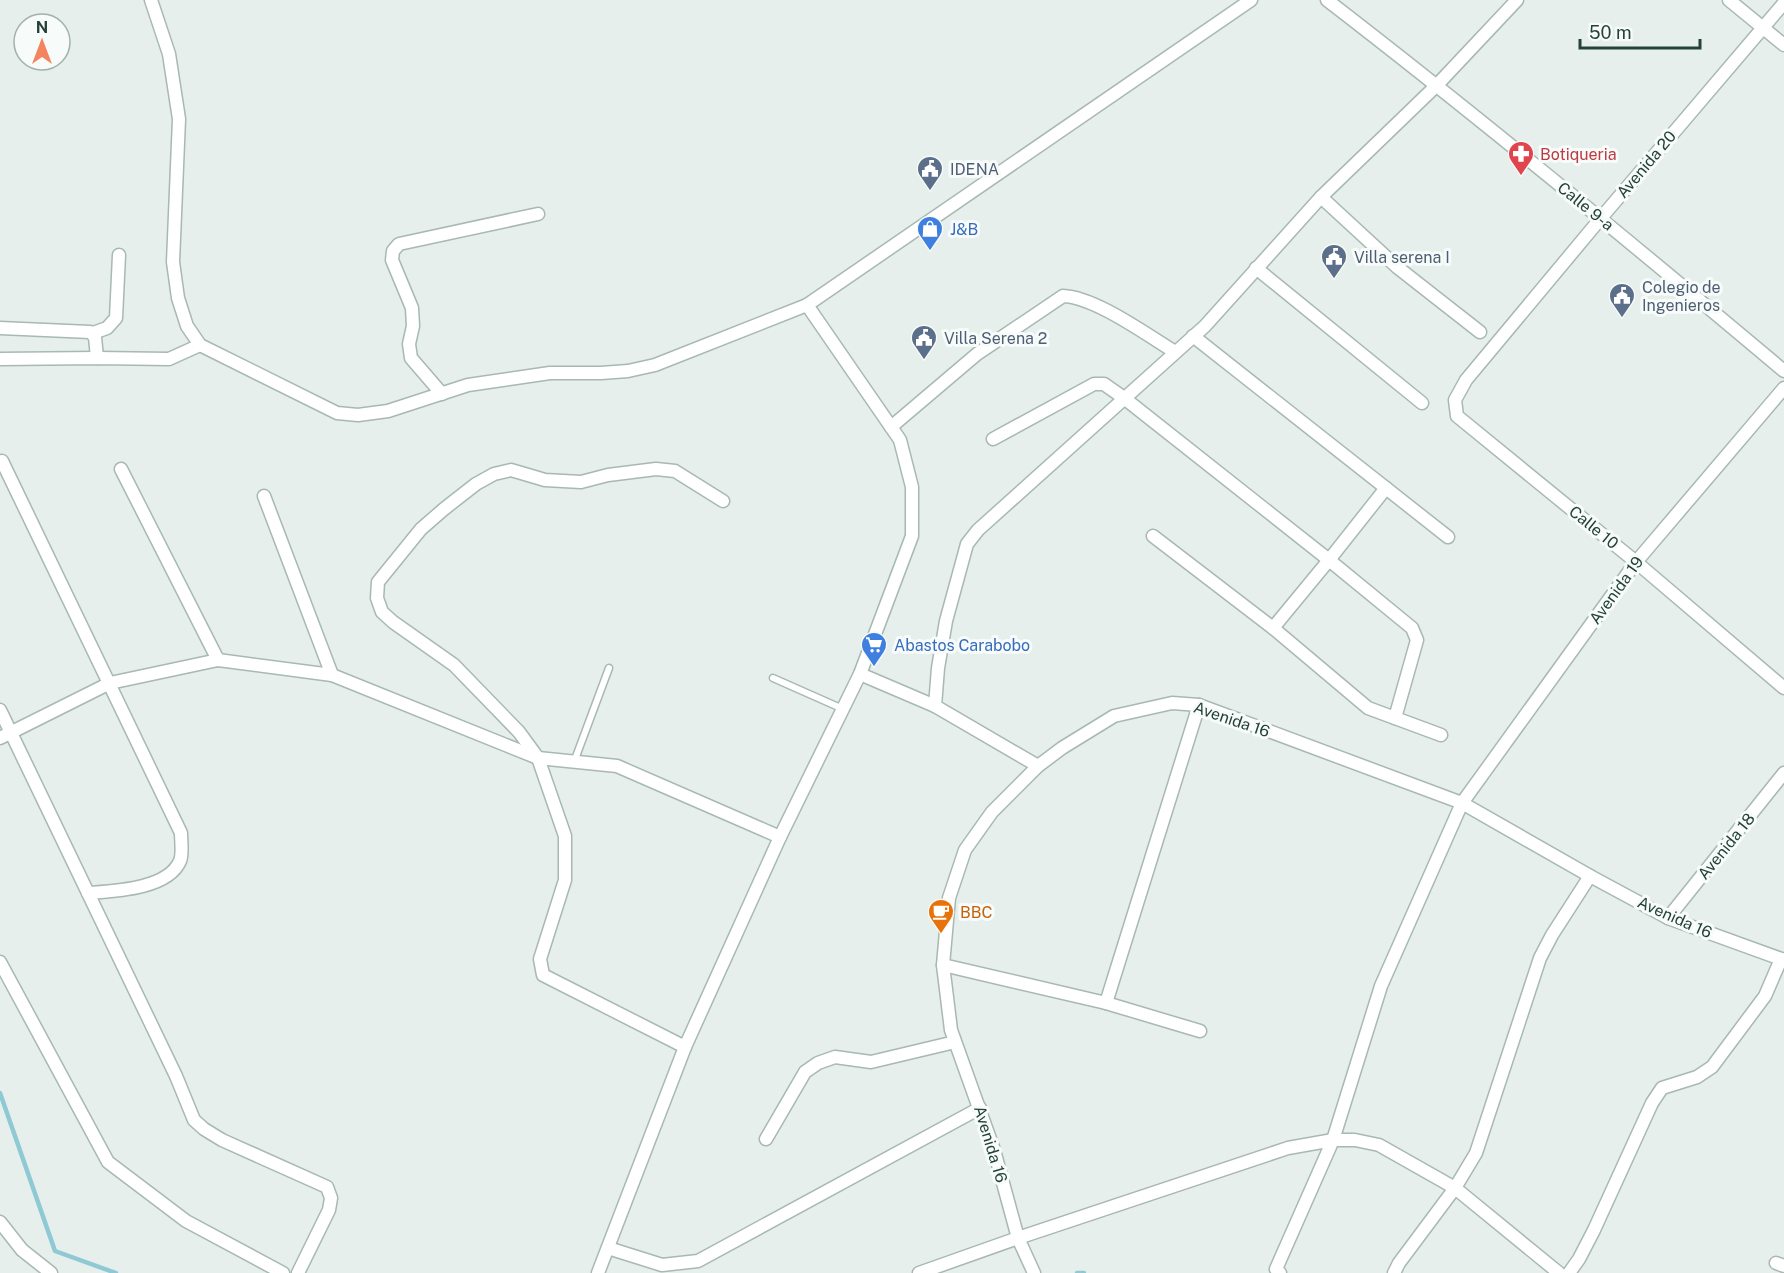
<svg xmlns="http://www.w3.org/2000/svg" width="1784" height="1273" font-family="'Public Sans',sans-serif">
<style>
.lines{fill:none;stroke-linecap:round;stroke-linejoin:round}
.stream{stroke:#8ec9d4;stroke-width:4.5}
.lane-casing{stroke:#a8b8b2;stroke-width:9}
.street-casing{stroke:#a8b8b2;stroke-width:15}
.lane{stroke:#fff;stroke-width:6}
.street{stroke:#fff;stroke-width:12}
.labels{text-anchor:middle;stroke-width:6;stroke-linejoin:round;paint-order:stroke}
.health-label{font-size:16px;fill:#be3a42;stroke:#f7fbf9;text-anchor:start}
.street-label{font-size:16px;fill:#24423a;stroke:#f7fbf9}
.service-label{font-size:16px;fill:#4e5e75;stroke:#f7fbf9;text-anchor:start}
.shop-label{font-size:16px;fill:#366cbe;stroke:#f7fbf9;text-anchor:start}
.food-label{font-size:16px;fill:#c56008;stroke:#f7fbf9;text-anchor:start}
</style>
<rect width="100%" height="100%" fill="#e6efeb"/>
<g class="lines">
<g class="stream">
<polyline points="0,1093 55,1251 116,1273"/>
<polyline points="1077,1273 1084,1273"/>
</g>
<defs>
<g id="lane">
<polyline points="773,678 843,709"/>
<polyline points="574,762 609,668"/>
</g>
<g id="street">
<polyline points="151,0 169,54 179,119 173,262 178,298 187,326 200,345 337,413 358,415 388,411 468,385 550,373 601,373 628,371 655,365 807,305 1251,0"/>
<path d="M 1327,0 C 1483,120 1634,245 1784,371"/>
<polyline points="1729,0 1784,45"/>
<polyline points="1784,3 1601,218 1466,380 1455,400 1457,416 1636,562 1784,688"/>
<polyline points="1321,197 1397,267 1480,332"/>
<polyline points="1256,268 1422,403"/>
<polyline points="0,328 90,332 95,337 97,358"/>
<polyline points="93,333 107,328 116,318 119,255"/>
<polyline points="1193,336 1448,537"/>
<polyline points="0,359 97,358 169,359 200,345"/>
<polyline points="442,394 411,358 409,344 413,326 412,308 392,260 393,251 399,244 538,214"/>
<path d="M 891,427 L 977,354 L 1063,296 C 1095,297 1147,335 1175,352"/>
<polyline points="993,439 1094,384 1104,384 1124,398 1329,560 1412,628 1417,640 1395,718"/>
<path d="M 2,461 L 181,833 C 181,841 183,854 180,861 C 168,889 115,891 88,893"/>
<polyline points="121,469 218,660"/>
<polyline points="264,496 332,675"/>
<polyline points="1153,536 1273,628 1368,708 1441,735"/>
<polyline points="1273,628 1329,560 1386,488"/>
<polyline points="860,674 935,706"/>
<polyline points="0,710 176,1076 194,1120 204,1129 222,1140 327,1187 331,1198 329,1210 298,1273"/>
<polyline points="0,738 110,683 218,660 332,675 538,758 617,766 780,837"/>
<polyline points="1038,766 935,706 938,668 946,621 967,544 978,530 1205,326 1321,197 1437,85 1517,0"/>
<polyline points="1668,918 1784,773"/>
<polyline points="0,962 108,1162 186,1221 283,1273"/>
<polyline points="943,965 1106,1003 1199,705"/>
<polyline points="1106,1003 1200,1031"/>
<polyline points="685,1047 543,975 540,959 565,880 565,836 538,758 519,732 454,665 393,622 382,612 377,598 378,582 421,529 444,509 476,484 494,474 511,470 545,480 581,482 608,475 656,469 675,471 723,501"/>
<polyline points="766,1139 805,1072 818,1063 835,1057 871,1062 955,1042"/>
<polyline points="0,1222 22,1250 51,1273"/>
<polyline points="608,1248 662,1265 698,1261 980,1108"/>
<polyline points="1776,1263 1784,1266"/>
<polyline points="598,1273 685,1047 780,837 860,674 912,536 912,487 900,440 807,305"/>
<polyline points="919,1273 1018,1238 1288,1148 1333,1140"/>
<polyline points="1034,1273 1018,1238 994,1150 951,1030 943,965 949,898 965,850 992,812 1038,766 1062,748 1114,716 1172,703 1199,705 1462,803 1590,876 1668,918 1784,960"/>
<polyline points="1280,1273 1276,1269 1333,1140"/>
<polyline points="1394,1273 1399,1263 1455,1188 1476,1153 1540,958 1552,935 1590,876"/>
<polyline points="1559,1273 1455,1188 1379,1145 1355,1140 1333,1140 1381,986 1462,803 1636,562 1784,388"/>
<polyline points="1569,1273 1579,1259 1594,1230 1652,1103 1662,1088 1697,1077 1712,1067 1765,996 1781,959"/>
</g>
</defs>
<use href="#lane" class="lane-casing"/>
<use href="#street" class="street-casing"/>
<use href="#lane" class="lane"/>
<use href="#street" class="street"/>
</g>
<defs>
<symbol id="pharmacy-pin" viewBox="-11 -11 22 30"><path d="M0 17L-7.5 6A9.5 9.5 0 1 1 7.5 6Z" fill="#e0444e" stroke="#f7fbf9"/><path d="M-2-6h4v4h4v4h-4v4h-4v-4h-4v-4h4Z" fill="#fff"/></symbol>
<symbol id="civic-pin" viewBox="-11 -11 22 30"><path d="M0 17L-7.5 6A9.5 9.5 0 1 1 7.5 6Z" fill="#5c6f8a" stroke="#f7fbf9"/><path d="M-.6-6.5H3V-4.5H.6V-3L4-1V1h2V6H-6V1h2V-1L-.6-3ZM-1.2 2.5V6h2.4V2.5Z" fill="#fff"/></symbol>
<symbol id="shop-pin" viewBox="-11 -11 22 30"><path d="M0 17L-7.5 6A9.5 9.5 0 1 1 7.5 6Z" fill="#3f7fe0" stroke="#f7fbf9"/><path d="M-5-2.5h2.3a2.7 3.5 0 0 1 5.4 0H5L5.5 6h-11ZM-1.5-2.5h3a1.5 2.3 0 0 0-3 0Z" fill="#fff"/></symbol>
<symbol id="supermarket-pin" viewBox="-11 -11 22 30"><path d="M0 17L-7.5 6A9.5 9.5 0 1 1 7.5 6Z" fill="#3f7fe0" stroke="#f7fbf9"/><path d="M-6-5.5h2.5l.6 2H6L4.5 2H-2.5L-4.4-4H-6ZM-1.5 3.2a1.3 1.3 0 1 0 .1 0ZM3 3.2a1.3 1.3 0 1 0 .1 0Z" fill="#fff"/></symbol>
<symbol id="cafe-pin" viewBox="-11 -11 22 30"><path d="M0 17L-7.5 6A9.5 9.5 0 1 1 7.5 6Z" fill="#e8710a" stroke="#f7fbf9"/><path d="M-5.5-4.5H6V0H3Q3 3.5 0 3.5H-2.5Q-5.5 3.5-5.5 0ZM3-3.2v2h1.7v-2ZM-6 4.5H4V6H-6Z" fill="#fff"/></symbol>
</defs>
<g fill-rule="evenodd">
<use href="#pharmacy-pin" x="1506" y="139" width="30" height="40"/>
<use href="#civic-pin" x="915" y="154" width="30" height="40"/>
<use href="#shop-pin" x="915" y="214" width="30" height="40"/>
<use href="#civic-pin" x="1319" y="242" width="30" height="40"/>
<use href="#civic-pin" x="1607" y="281" width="30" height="40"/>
<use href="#civic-pin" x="909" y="323" width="30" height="40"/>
<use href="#supermarket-pin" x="859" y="630" width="30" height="40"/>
<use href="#cafe-pin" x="926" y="897" width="30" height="40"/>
</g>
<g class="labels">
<g class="health-label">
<text x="1540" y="160">Botiqueria</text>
</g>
<g class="street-label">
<text transform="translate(1646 164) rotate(-50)" y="6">Avenida 20</text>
<text transform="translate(1586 206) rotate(39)" y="6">Calle 9-a</text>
<text transform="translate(1594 527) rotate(39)" y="6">Calle 10</text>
<text transform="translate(1616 590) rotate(-54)" y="6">Avenida 19</text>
<text transform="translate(1232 719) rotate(19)" y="6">Avenida 16</text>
<text transform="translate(1726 846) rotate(-51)" y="6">Avenida 18</text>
<text transform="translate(1675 917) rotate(24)" y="6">Avenida 16</text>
<text transform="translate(991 1144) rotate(73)" y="6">Avenida 16</text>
</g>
<g class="service-label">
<text x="950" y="175">IDENA</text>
<text x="1354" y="263">Villa serena I</text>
<text x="1642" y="293">Colegio de<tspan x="1642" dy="18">Ingenieros</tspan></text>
<text x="944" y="344">Villa Serena 2</text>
</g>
<g class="shop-label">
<text x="950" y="235">J&amp;B</text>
<text x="894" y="651">Abastos Carabobo</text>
</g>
<g class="food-label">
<text x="960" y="918">BBC</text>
</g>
</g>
<g transform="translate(42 42)"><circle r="28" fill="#f7fbf9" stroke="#a3b1ad" stroke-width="1.5"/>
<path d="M0-4.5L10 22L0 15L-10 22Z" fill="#f4845f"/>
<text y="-9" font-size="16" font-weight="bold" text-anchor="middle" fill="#24423a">N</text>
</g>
<path d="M1580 39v9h120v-9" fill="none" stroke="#24423a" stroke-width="3"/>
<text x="1589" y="39" font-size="18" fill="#24423a" stroke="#f7fbf9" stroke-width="4.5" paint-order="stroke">50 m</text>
</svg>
